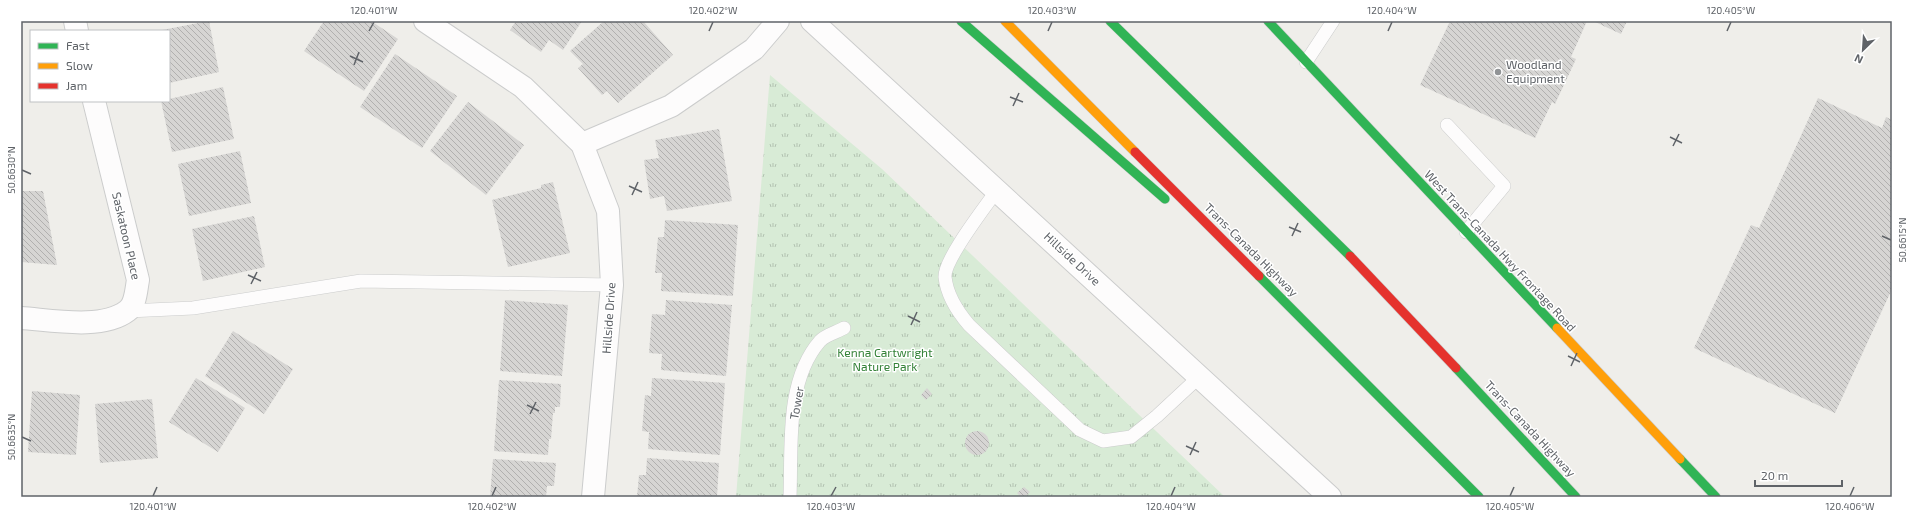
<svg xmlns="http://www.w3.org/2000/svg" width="1913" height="518" font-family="'Exo 2',sans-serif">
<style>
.park{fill:url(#park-tufts)}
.building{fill:url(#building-back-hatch)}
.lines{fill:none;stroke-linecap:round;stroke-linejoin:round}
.lane-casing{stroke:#cbcccc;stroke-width:14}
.street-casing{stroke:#cbcccc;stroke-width:24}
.fast-casing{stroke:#cacacb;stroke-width:10}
.slow-casing{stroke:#cacacb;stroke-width:10}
.jam-casing{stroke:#cacacb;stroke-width:10}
.lane{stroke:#fdfcfc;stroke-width:13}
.street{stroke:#fdfcfc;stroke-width:22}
.fast{stroke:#30b455;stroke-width:9}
.slow{stroke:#ff9f0a;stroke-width:9}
.jam{stroke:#e5322d;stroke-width:9}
.ticks{fill:none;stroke:#5f6368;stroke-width:1.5}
.poi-dot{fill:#919496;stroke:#fff;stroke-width:1.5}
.labels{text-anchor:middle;stroke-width:3;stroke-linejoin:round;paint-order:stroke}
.poi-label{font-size:12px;fill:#5f6368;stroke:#fff;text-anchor:start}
.street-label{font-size:12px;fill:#5f6368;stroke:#fff}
.park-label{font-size:12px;fill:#348238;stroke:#fff}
.neatline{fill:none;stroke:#5f6368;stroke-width:1.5}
.ticks-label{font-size:10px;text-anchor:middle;fill:#5f6368}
</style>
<defs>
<pattern id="park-tufts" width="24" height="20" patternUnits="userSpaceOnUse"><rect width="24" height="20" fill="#d8ebd6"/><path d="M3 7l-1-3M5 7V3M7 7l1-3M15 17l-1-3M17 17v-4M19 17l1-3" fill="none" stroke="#b2c2b1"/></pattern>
<pattern id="building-back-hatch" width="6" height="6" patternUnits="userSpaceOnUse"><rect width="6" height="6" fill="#d6d5d3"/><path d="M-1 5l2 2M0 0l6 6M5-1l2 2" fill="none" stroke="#b1b0af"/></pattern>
</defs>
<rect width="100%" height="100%" fill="#efeeea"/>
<polygon class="park" points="770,75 882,169 1225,497 736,497"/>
<g class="building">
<polygon points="209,21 219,72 169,83 169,31 162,30"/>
<polygon points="324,21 371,21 398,39 364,91 304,51"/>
<polygon points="516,21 582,21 563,50 549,40 541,52 510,30"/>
<polygon points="604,21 643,21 673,55 618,103 607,91 602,95 578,68 583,64 570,51"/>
<polygon points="1450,21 1587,21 1571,57 1576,59 1555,104 1552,102 1535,138 1420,85"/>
<polygon points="1593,21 1627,21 1621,34"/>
<polygon points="395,54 457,96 422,148 360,107"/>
<polygon points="223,87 234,139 172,152 161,101 169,101 169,99"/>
<polygon points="1818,98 1882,128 1886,117 1892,120 1892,289 1835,413 1694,348 1751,225 1759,228"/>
<polygon points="468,102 524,145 486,195 430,151"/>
<polygon points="719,129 732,201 667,211 664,196 650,199 644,160 659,158 655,140"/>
<polygon points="240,151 251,203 189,216 178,164"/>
<polygon points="553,182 570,253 508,267 492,200 541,188 541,185"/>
<polygon points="21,191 43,191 57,265 21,262"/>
<polygon points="254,216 265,267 203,281 192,229"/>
<polygon points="665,220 738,225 733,296 661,291 662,273 655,273 658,237 664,237"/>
<polygon points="505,300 568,305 562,376 500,371"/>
<polygon points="666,300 732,305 726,376 661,370 662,354 649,353 652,314 665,315"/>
<polygon points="233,331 293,369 264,414 205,376"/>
<polygon points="196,378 245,408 218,452 169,422"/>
<polygon points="652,378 725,383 720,455 648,449 649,432 642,431 645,395 651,396"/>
<polygon points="499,380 561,384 560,407 555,407 555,413 553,413 551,439 549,439 548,455 494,451"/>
<polygon points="927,388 932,394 926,400 921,395"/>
<polygon points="32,391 80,395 76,455 28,452"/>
<polygon points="152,399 158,458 100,463 95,404"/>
<circle cx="977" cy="443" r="12"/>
<polygon points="647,458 719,463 717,497 637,497 639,475 646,475"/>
<polygon points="493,459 556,463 554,486 547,486 546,497 490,497"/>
<polygon points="1024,487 1030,492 1025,497 1021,497 1017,493"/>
</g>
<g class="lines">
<defs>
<g id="lane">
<polyline points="1306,62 1333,21"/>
<polyline points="1447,125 1504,186 1466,232"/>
<path d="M 997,190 C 986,206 944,259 945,277 C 947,296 957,311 969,325 L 1080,430 L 1103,441 L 1131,437 L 1157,416 L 1199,377"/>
<polyline points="128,311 193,308 361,281 612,285"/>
<path d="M 790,497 C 792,447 785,381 820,341 C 825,335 837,332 844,328"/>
</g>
<g id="street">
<polyline points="75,21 77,31"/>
<polyline points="425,21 523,87 582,144 608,211 612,285 593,497"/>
<polyline points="812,21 1330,497"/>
<polyline points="582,144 671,106 754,49 778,21"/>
<path d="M 21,318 C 51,320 102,330 127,311 C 136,305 136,290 138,280 L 94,101"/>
</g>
<g id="fast">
<polyline points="961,21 1165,199"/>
<polyline points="1110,21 1350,256"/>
<polyline points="1268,21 1557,328"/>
<polyline points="1259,276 1479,497"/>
<polyline points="1456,368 1576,497"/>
<polyline points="1680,459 1716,497"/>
</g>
<g id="slow">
<polyline points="1005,21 1135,152"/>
<polyline points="1557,328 1680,459"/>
</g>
<g id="jam">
<polyline points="1135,152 1259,276"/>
<polyline points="1350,256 1456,368"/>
</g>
</defs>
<use href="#lane" class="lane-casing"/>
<use href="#street" class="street-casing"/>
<use href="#fast" class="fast-casing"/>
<use href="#slow" class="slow-casing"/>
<use href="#jam" class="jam-casing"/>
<use href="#lane" class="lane"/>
<use href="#street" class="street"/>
<use href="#fast" class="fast"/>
<use href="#slow" class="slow"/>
<use href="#jam" class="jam"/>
</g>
<path class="ticks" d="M 369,31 L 374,22M 709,31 L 713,22M 1048,31 L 1052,22M 1388,31 L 1392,22M 1727,31 L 1731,22M 350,56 L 363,62M 354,65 L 359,52M 1010,97 L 1023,102M 1013,106 L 1019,93M 1670,137 L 1682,143M 1673,146 L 1679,134M 22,170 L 31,174M 629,186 L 642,192M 632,195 L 638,182M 1289,227 L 1301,232M 1292,236 L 1298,223M 1882,236 L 1891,240M 248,275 L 261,281M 251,284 L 257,272M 908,316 L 920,322M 911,325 L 917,312M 1568,356 L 1580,362M 1571,366 L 1577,353M 527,405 L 539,411M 530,414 L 536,402M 22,437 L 31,441M 1186,446 L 1199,452M 1190,455 L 1196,442M 153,496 L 157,487M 492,496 L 496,487M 831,496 L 836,487M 1171,496 L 1175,487M 1510,496 L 1514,487M 1850,496 L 1854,487"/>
<circle class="poi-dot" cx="1498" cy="72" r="4"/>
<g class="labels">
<g class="poi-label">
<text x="1506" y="69">Woodland<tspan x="1506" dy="14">Equipment</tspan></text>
</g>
<g class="street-label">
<text transform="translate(126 236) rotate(77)" y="4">Saskatoon Place</text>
<text transform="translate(1251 250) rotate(45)" y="4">Trans-Canada Highway</text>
<text transform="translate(1500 251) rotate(47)" y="4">West Trans-Canada Hwy Frontage Road</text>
<text transform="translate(1072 259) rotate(43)" y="4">Hillside Drive</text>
<text transform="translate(609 318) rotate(-86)" y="4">Hillside Drive</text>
<text transform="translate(797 403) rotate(-80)" y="4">Tower</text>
<text transform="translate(1530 429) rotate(47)" y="4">Trans-Canada Highway</text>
</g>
<g class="park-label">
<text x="885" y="357">Kenna Cartwright<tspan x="885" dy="14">Nature Park</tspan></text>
</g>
</g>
<rect width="1913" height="518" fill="none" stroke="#ffffff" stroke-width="44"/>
<rect x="30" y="30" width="140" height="72" fill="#ffffff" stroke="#bfc1c3"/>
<rect x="38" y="43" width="20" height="6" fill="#30b455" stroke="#bfc1c3"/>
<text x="66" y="50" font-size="12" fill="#5f6368">Fast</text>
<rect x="38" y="63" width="20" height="6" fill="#ff9f0a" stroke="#bfc1c3"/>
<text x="66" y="70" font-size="12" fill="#5f6368">Slow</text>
<rect x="38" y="83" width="20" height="6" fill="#e5322d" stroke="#bfc1c3"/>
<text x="66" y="90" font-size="12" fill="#5f6368">Jam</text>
<g transform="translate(1863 50) rotate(205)" stroke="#ffffff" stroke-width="3" paint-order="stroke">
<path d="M0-3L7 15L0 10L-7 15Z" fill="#5f6368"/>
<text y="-6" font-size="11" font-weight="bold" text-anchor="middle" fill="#5f6368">N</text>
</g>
<path d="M1755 480v6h87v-6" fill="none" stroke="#5f6368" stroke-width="2"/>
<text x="1761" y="480" font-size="12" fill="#5f6368" stroke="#ffffff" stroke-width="3" paint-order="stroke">20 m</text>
<rect x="22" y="22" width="1869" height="474" class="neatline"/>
<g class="ticks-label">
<text x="374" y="14">120.401°W</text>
<text x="713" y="14">120.402°W</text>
<text x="1052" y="14">120.403°W</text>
<text x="1392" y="14">120.404°W</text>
<text x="1731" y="14">120.405°W</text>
<text transform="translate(11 170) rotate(-90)" y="4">50.6630°N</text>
<text transform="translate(1902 240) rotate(-90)" y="4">50.6615°N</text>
<text transform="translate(11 437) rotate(-90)" y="4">50.6635°N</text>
<text x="153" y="510">120.401°W</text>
<text x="492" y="510">120.402°W</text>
<text x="831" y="510">120.403°W</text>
<text x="1171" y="510">120.404°W</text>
<text x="1510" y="510">120.405°W</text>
<text x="1850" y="510">120.406°W</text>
</g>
</svg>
